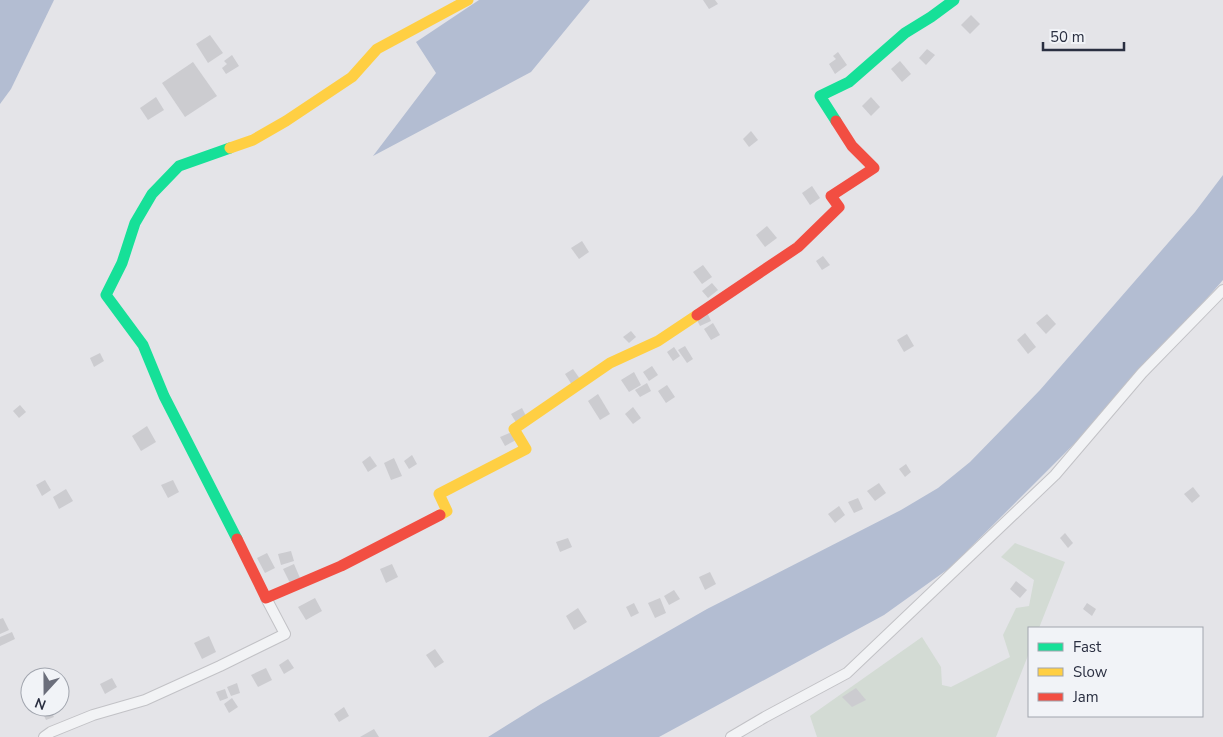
<svg xmlns="http://www.w3.org/2000/svg" width="1223" height="737" font-family="'Nunito Sans',sans-serif">
<style>
.green{fill:#d3dbd4}
.water{fill:#b3bdd2}
.building{fill:#ccccd0}
.lines{fill:none;stroke-linecap:round;stroke-linejoin:round}
.street-casing{stroke:#c2c2c6;stroke-width:12}
.street{stroke:#f2f3f5;stroke-width:10}
.fast{stroke:#16e098;stroke-width:11}
.slow{stroke:#ffcf43;stroke-width:11}
.jam{stroke:#f24e42;stroke-width:11}
</style>
<rect width="100%" height="100%" fill="#e4e4e8"/>
<polygon class="green" points="1015,543 1065,562 1039,628 1029,628 1029,653 996,737 817,737 810,716 922,637 941,667 942,685 951,687 1010,657 1003,635 1016,608 1029,606 1034,580 1001,557"/>
<g class="water">
<polygon points="0,0 54,0 11,89 0,104"/>
<polygon points="479,0 590,0 531,72 373,156 436,73 416,42"/>
<polygon points="1223,175 1223,280 1111,407 951,567 884,615 659,737 488,737 541,704 707,609 901,510 938,488 970,462 1040,390 1195,212"/>
</g>
<g class="building">
<polygon points="703,0 715,0 718,4 709,9"/>
<polygon points="971,15 980,24 970,34 961,25"/>
<polygon points="210,35 223,53 208,63 196,44"/>
<polygon points="927,49 935,55 926,65 919,58"/>
<polygon points="838,52 847,65 835,74 829,64 836,59 833,56"/>
<polygon points="232,55 239,66 226,74 222,68 227,64 224,61"/>
<polygon points="900,61 911,74 902,82 891,69"/>
<polygon points="193,62 217,96 185,117 162,83"/>
<polygon points="156,97 164,110 148,120 140,108"/>
<polygon points="871,97 880,107 871,116 862,106"/>
<polygon points="751,131 758,140 749,147 743,139"/>
<polygon points="812,186 820,198 810,205 802,193"/>
<polygon points="767,226 777,238 765,247 756,235"/>
<polygon points="582,241 589,252 579,259 571,248"/>
<polygon points="823,256 830,265 822,270 816,261"/>
<polygon points="703,265 712,277 702,284 693,272"/>
<polygon points="712,283 718,290 708,298 702,291"/>
<polygon points="707,312 711,321 700,326 696,318"/>
<polygon points="1047,314 1056,324 1046,334 1036,323"/>
<polygon points="713,323 720,335 711,340 704,329"/>
<polygon points="631,331 636,337 629,343 623,337"/>
<polygon points="1025,333 1036,347 1028,354 1017,340"/>
<polygon points="907,334 914,346 904,352 897,340"/>
<polygon points="685,346 693,359 687,363 678,350"/>
<polygon points="674,347 680,356 673,361 667,352"/>
<polygon points="100,353 104,361 94,367 90,358"/>
<polygon points="652,366 658,375 649,381 643,372"/>
<polygon points="573,369 580,379 572,385 565,374"/>
<polygon points="634,372 641,385 629,392 621,380"/>
<polygon points="647,383 651,391 640,397 635,390"/>
<polygon points="667,385 675,397 666,403 658,391"/>
<polygon points="598,394 610,414 600,420 588,401"/>
<polygon points="20,405 26,412 19,418 13,411"/>
<polygon points="633,407 641,418 633,424 625,414"/>
<polygon points="522,408 527,418 517,424 511,414"/>
<polygon points="147,426 156,442 141,451 132,436"/>
<polygon points="512,432 516,440 505,446 500,437"/>
<polygon points="412,455 417,464 409,469 404,461"/>
<polygon points="370,456 377,466 368,472 362,462"/>
<polygon points="394,458 402,476 391,480 384,463"/>
<polygon points="906,464 911,472 905,477 899,469"/>
<polygon points="45,480 51,490 42,496 36,485"/>
<polygon points="173,480 179,492 168,498 161,485"/>
<polygon points="879,483 886,493 875,501 867,491"/>
<polygon points="1193,487 1200,496 1192,503 1184,494"/>
<polygon points="66,489 73,501 59,509 53,497"/>
<polygon points="858,498 863,509 854,513 848,502"/>
<polygon points="839,506 845,515 835,523 828,514"/>
<polygon points="1065,533 1073,543 1068,548 1060,538"/>
<polygon points="568,538 572,547 560,552 556,542"/>
<polygon points="291,551 294,561 281,565 278,554"/>
<polygon points="267,553 275,568 265,573 257,558"/>
<polygon points="294,564 300,578 290,583 283,569"/>
<polygon points="392,564 398,577 386,583 380,569"/>
<polygon points="710,572 716,584 705,590 699,577"/>
<polygon points="1016,581 1027,590 1020,598 1010,589"/>
<polygon points="674,590 680,599 669,605 664,596"/>
<polygon points="315,598 322,611 306,620 298,607"/>
<polygon points="660,598 666,613 655,618 648,603"/>
<polygon points="634,603 639,613 631,617 626,607"/>
<polygon points="1087,603 1096,609 1092,616 1083,609"/>
<polygon points="578,608 587,622 574,630 566,616"/>
<polygon points="3,618 9,630 0,634 0,619"/>
<polygon points="12,632 15,639 0,646 0,637"/>
<polygon points="209,636 216,652 202,659 194,643"/>
<polygon points="435,649 444,662 435,668 426,655"/>
<polygon points="288,659 294,668 284,674 279,665"/>
<polygon points="266,668 272,680 258,687 251,675"/>
<polygon points="112,678 117,687 105,694 100,684"/>
<polygon points="237,683 240,693 231,696 227,687"/>
<polygon points="856,688 866,700 852,707 842,697"/>
<polygon points="225,689 228,698 220,701 216,692"/>
<polygon points="232,698 238,707 229,713 224,704"/>
<polygon points="46,707 49,707 54,717 46,720 41,709"/>
<polygon points="344,707 349,716 339,722 334,714"/>
<polygon points="374,729 379,737 360,737"/>
</g>
<g class="lines">
<defs>
<g id="street">
<polyline points="44,737 51,732 93,715 145,700 220,666 285,634 266,598"/>
<polyline points="731,737 765,717 847,673 1055,475 1142,373 1223,290"/>
</g>
</defs>
<use href="#street" class="street-casing"/>
<use href="#street" class="street"/>
<g class="fast">
<polyline points="836,121 820,96 849,82 905,33 931,17 954,0"/>
<polyline points="230,148 179,166 152,194 135,223 122,263 106,295 143,345 164,396 237,539"/>
</g>
<g class="slow">
<polyline points="230,148 253,140 286,121 352,77 377,49 468,0"/>
<polyline points="440,515 447,511 439,494 526,449 514,429 610,363 658,341 697,315"/>
</g>
<g class="jam">
<polyline points="697,315 798,247 839,207 831,196 874,168 852,146 836,121"/>
<polyline points="237,539 266,598 341,566 440,515"/>
</g>
</g>
<rect x="1028" y="627" width="175" height="90" fill="#f1f3f7" stroke="#a1a5ae"/>
<rect x="1038" y="643" width="25" height="8" fill="#16e098" stroke="#a1a5ae"/>
<text x="1073" y="652" font-size="15" fill="#2a2f41">Fast</text>
<rect x="1038" y="668" width="25" height="8" fill="#ffcf43" stroke="#a1a5ae"/>
<text x="1073" y="677" font-size="15" fill="#2a2f41">Slow</text>
<rect x="1038" y="693" width="25" height="8" fill="#f24e42" stroke="#a1a5ae"/>
<text x="1073" y="702" font-size="15" fill="#2a2f41">Jam</text>
<g transform="translate(45 692) rotate(201)"><circle r="24" fill="#f1f3f7" stroke="#a1a5ae"/>
<path d="M0-4L9 19L0 12L-9 19Z" fill="#6b6e7b"/>
<text y="-8" font-size="14" font-weight="bold" text-anchor="middle" fill="#2a2f41">N</text>
</g>
<path d="M1043 42v8h81v-8" fill="none" stroke="#2a2f41" stroke-width="2.5"/>
<text x="1050" y="42" font-size="15" fill="#2a2f41" stroke="#f1f3f7" stroke-width="4" paint-order="stroke">50 m</text>
</svg>
